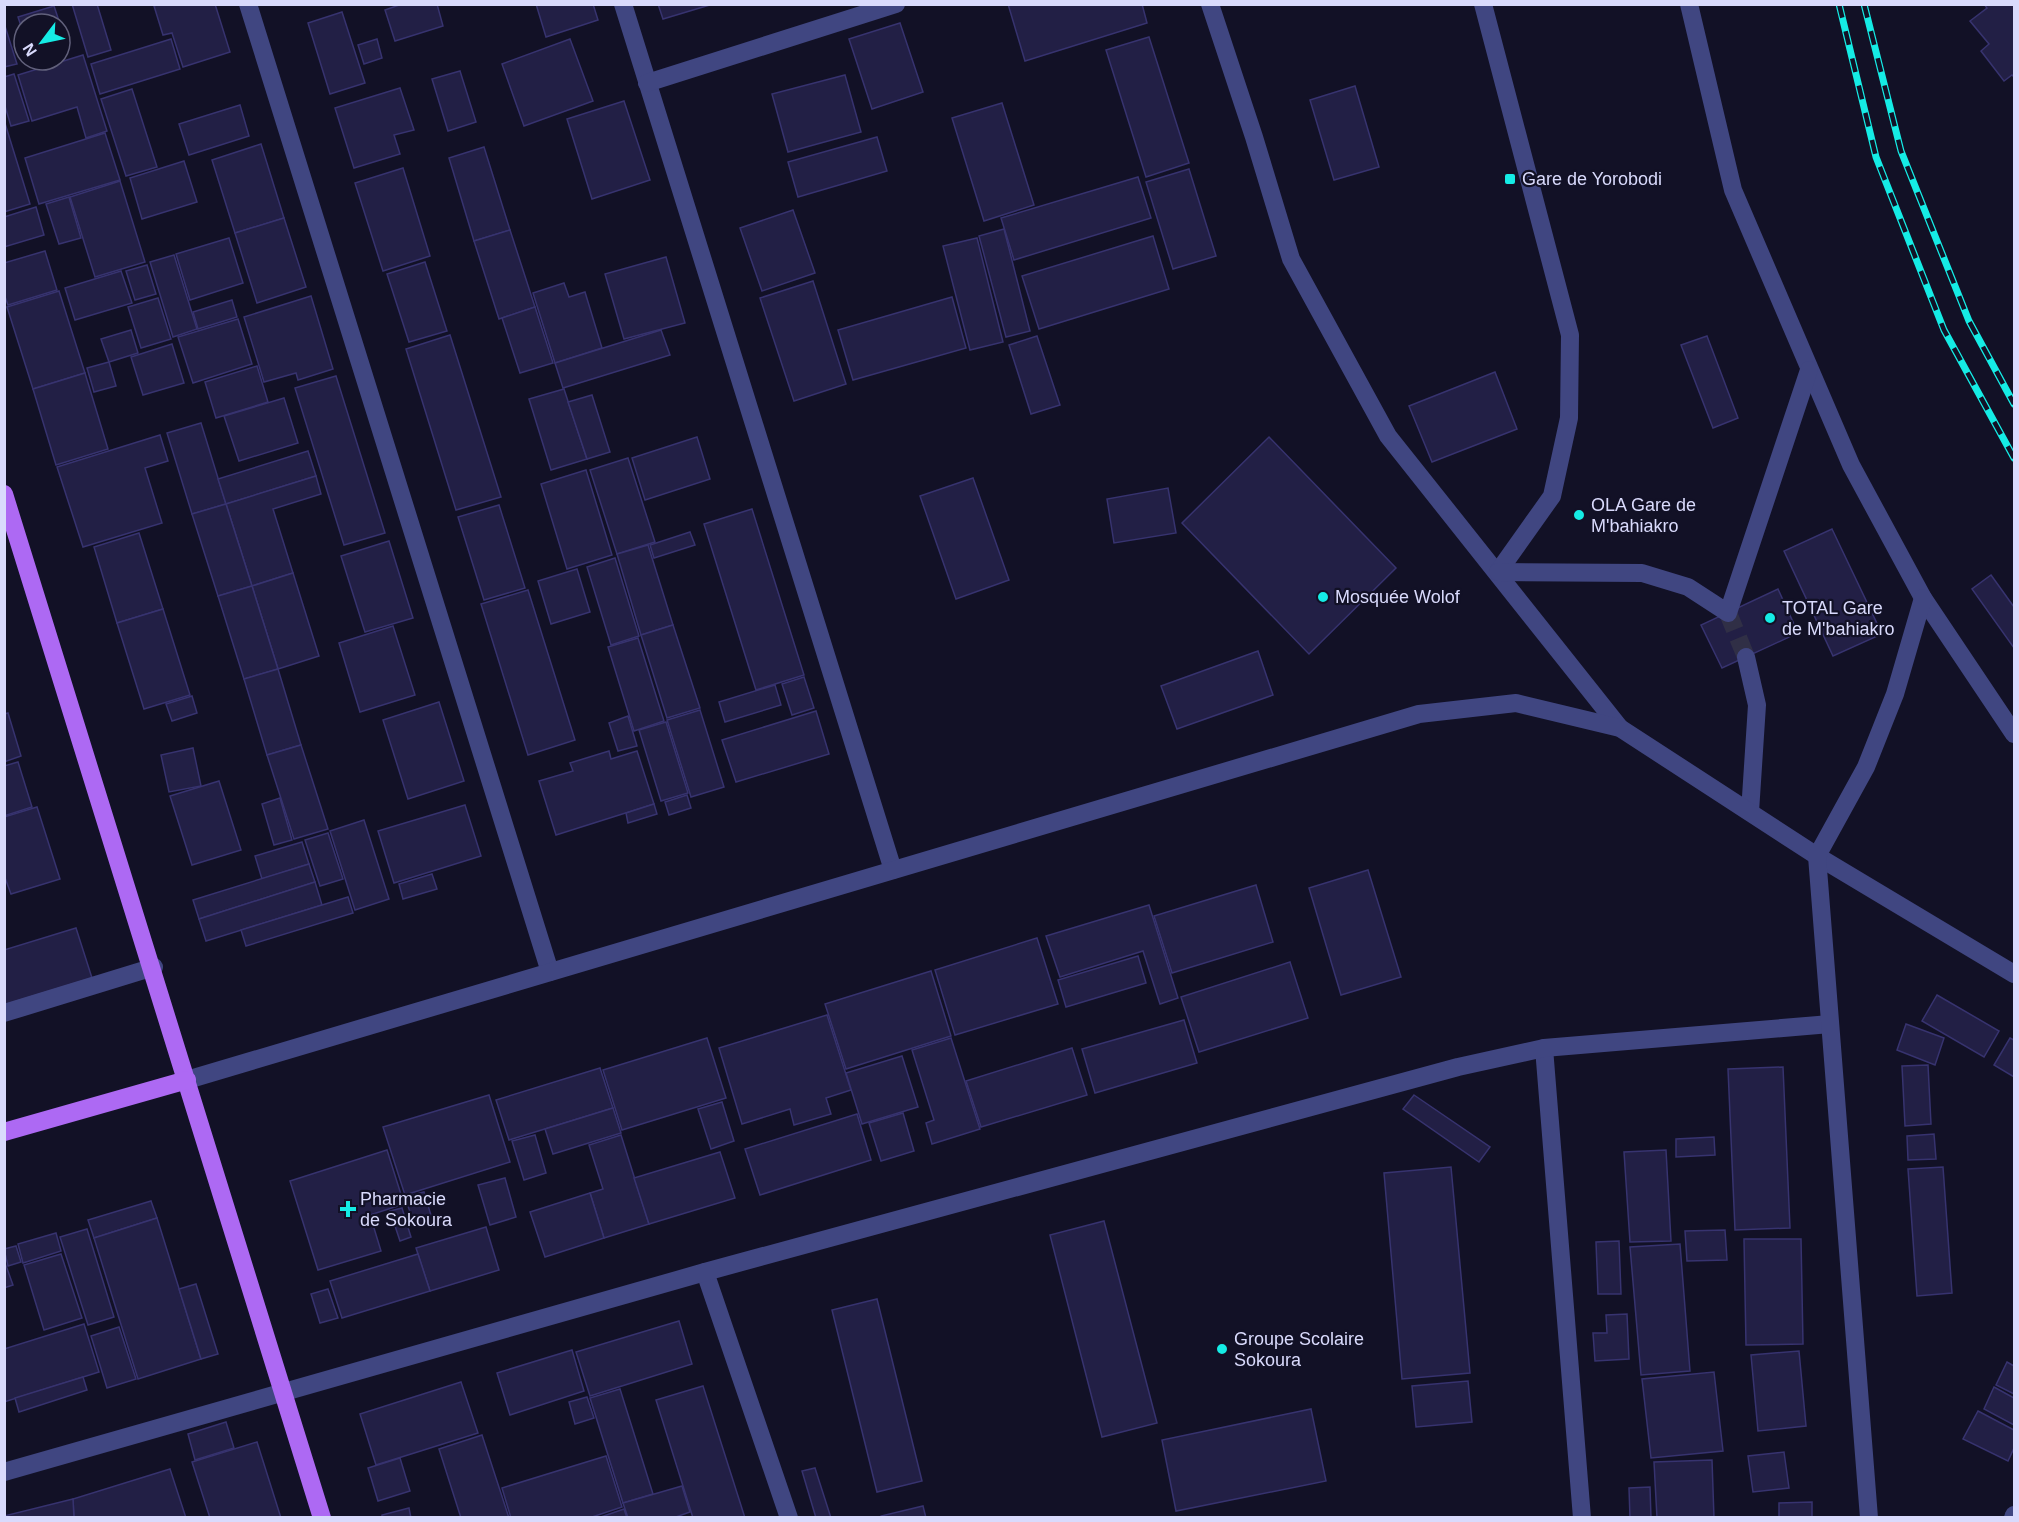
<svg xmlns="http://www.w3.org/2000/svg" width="2019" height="1522" font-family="Arial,sans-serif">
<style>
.building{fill:#221f45;stroke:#37336f;stroke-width:1.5}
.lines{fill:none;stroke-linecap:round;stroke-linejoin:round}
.minor-tunnel{stroke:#302f46;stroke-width:18;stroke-dasharray:18 9;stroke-linecap:butt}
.minor{stroke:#404681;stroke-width:18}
.major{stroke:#ad69f3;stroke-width:18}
.rail-casing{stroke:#15ece5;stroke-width:7}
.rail{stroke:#121126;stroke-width:4.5;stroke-dasharray:14;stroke-linecap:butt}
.poi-dot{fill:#15ece5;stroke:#121126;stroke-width:2}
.labels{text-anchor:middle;stroke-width:4.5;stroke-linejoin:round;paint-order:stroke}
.poi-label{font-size:18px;fill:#d9dafc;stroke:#121126;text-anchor:start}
</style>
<rect width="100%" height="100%" fill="#121126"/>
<g class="building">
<polygon points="72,4 97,4 111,50 88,57"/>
<polygon points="160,4 215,4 230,52 183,67 172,33 163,35 154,6"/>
<polygon points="402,4 437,4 443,26 395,41 385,10"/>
<polygon points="536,4 593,4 598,20 546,37"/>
<polygon points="658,4 713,4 663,19"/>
<polygon points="1008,4 1142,4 1147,23 1025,61"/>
<polygon points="1984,4 2014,4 2014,77 2012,75 2004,81 1981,51 1989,44 1970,21 1987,8"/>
<polygon points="54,6 60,24 24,24 24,35 18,17"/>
<polygon points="342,12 365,83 330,94 308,23"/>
<polygon points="4,23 17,64 4,67"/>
<polygon points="900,23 923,92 872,109 849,39"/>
<polygon points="60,25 67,50 60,52"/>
<polygon points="1149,37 1189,163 1146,177 1106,50"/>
<polygon points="171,39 180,69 100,94 91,64"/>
<polygon points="377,39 382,58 364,64 358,45"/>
<polygon points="570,39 593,101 524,126 502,64"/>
<polygon points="83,55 107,131 86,138 77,107 32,121 18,75"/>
<polygon points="460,71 476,122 448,131 432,79"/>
<polygon points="14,74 29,121 11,126 4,103 4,77"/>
<polygon points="845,75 861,132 788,152 772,94"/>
<polygon points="1355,86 1379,167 1334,180 1310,100"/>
<polygon points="400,88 414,130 394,135 400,154 354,168 335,108"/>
<polygon points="132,89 157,167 126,176 101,99"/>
<polygon points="624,101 650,180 592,199 567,119"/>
<polygon points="1002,103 1034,205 984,221 952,118"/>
<polygon points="240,105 249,136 189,155 179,124"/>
<polygon points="4,120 30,204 4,212"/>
<polygon points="105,133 120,180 39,204 25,158"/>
<polygon points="877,137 887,171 798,197 788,162"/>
<polygon points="261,144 284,218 235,233 212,160"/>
<polygon points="484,147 510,230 474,241 449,158"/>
<polygon points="184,161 197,202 142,219 130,178"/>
<polygon points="403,168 430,256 383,271 355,183"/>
<polygon points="1189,169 1216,256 1173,269 1146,182"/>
<polygon points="1138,177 1151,218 1014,260 1001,218"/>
<polygon points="120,181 145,262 95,277 70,197"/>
<polygon points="69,197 81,238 59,244 46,204"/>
<polygon points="36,207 44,235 4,247 4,217"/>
<polygon points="793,210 815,273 762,291 740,228"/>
<polygon points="284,218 306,287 257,303 235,233"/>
<polygon points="1004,229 1030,331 1006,337 979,236"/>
<polygon points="510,230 535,307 499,319 474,241"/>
<polygon points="1153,236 1169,289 1039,329 1022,276"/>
<polygon points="229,238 243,283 190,300 176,254"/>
<polygon points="977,238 1003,342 970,350 943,246"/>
<polygon points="45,251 57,290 8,305 4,294 4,263"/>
<polygon points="174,255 197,329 173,337 150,262"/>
<polygon points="666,257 685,323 624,339 605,274"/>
<polygon points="425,262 447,331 409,342 387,274"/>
<polygon points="147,265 156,294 135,300 126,271"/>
<polygon points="121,271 132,303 75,320 65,288"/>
<polygon points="813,281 846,384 794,401 760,298"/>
<polygon points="564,283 569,297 585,292 602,348 555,363 533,293"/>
<polygon points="59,291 85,373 33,389 7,307"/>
<polygon points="311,296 333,369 298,380 296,373 264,382 244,317"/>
<polygon points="952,297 966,348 853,380 838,330"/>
<polygon points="158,298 171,339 141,348 128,307"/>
<polygon points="232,300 237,317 198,329 193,312"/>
<polygon points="535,307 553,363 520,373 502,318"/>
<polygon points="238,319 252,364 193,383 178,337"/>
<polygon points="131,330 138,353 109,362 101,339"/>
<polygon points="661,330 670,355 563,388 555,363"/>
<polygon points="450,335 501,497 456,510 406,349"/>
<polygon points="1037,336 1060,405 1031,414 1009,345"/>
<polygon points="1707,336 1738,418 1713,428 1681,345"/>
<polygon points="172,344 184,383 143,395 131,357"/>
<polygon points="109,362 116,386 94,392 87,368"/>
<polygon points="257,366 268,402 216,418 205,382"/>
<polygon points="1495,372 1517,429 1432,462 1409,406"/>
<polygon points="85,373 108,449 56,465 33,389"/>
<polygon points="336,376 385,533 344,545 295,388"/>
<polygon points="564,389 587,459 551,470 529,399"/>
<polygon points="592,395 610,452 587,459 568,402"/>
<polygon points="284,398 298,443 239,461 224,416"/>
<polygon points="201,423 226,504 192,514 167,433"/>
<polygon points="160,435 168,461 145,468 162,523 83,547 57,467"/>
<polygon points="697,437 710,479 645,500 632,458"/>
<polygon points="1269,437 1396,568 1309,654 1182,523"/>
<polygon points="308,451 316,476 226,504 218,479"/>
<polygon points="628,458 655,542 617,554 590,470"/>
<polygon points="586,470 612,555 567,569 541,484"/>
<polygon points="316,476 321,494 273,509 293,573 252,586 226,504"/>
<polygon points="973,478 1009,580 956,599 920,496"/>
<polygon points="1168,488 1176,533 1114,543 1107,499"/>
<polygon points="226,504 252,586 218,596 192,514"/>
<polygon points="499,505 525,588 484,600 458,517"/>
<polygon points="752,509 804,675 756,690 704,524"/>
<polygon points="1832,529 1882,634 1833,656 1784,551"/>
<polygon points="690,532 695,545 654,558 650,545"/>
<polygon points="139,533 163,609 117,623 94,547"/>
<polygon points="389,541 413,618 365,632 341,556"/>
<polygon points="648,545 673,625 641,635 617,554"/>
<polygon points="615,558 639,636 611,645 587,567"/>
<polygon points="577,569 590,612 551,624 538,581"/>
<polygon points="293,573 319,656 278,669 252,586"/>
<polygon points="1991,575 2014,607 2014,648 1972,589"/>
<polygon points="252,586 278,669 244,679 218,596"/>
<polygon points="1778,589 1798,633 1722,668 1701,625"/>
<polygon points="528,590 575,740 528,755 481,604"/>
<polygon points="163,609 190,695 144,709 117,623"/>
<polygon points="673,625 700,708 667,718 641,635"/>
<polygon points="393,626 415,695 360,712 339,643"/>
<polygon points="638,638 664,721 634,731 608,647"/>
<polygon points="1258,651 1273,695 1177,729 1161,686"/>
<polygon points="278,669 301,745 267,755 244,679"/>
<polygon points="804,677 814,708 792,715 782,684"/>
<polygon points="775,685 781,705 725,722 719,702"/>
<polygon points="192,696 197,713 172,721 166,704"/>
<polygon points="439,702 464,781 408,799 383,720"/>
<polygon points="700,710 724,787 691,797 667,720"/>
<polygon points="816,711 829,754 736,782 722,740"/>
<polygon points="8,713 21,756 4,762 4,714"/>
<polygon points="628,716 637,746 618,751 609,723"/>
<polygon points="666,722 688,793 661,801 639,730"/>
<polygon points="301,745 328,829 294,839 267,755"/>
<polygon points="193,748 201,786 169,792 161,755"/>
<polygon points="609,751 611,759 637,751 654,804 556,835 539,781 573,771 570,763"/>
<polygon points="18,762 32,807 4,816 4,766"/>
<polygon points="219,781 241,850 192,865 170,796"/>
<polygon points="687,795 691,808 669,815 665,802"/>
<polygon points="280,798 292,840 274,845 262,804"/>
<polygon points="654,804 657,814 628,823 626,813"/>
<polygon points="465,805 481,856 394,883 378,831"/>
<polygon points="37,807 60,879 11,894 4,875 4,817"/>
<polygon points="364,820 389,899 355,910 330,831"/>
<polygon points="328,833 343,879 320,886 305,840"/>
<polygon points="302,842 309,864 262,879 255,856"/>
<polygon points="309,864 315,882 199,919 193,900"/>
<polygon points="1368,870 1401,977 1341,995 1309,888"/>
<polygon points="432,874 437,889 403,899 399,884"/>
<polygon points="315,882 322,905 206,941 199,919"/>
<polygon points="1256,885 1273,942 1172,973 1154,916"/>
<polygon points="348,897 353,913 246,946 241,930"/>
<polygon points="1149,905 1178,998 1160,1004 1143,951 1060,977 1046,936"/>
<polygon points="76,928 92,978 4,1005 4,950"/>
<polygon points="1037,938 1058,1004 955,1035 935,970"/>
<polygon points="1138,956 1146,983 1066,1007 1058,980"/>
<polygon points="1290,962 1308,1018 1199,1052 1181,997"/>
<polygon points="931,971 951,1036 846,1069 825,1004"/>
<polygon points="1937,995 1999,1031 1984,1057 1922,1021"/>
<polygon points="827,1015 851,1090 826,1098 831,1114 794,1125 790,1109 742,1124 719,1048"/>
<polygon points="1184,1020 1197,1063 1095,1093 1082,1049"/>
<polygon points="1906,1024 1944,1038 1935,1065 1897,1050"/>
<polygon points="707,1038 726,1098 622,1130 603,1070"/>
<polygon points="951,1038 980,1129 932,1144 926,1123 934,1120 912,1050"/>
<polygon points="2010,1038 2014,1040 2014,1077 1994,1065"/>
<polygon points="1072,1048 1087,1095 981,1127 966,1081"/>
<polygon points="902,1056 918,1107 862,1124 846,1073"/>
<polygon points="1928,1065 1931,1124 1905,1126 1902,1066"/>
<polygon points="1783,1067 1790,1228 1735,1230 1728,1069"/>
<polygon points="600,1068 613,1108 509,1140 496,1100"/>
<polygon points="489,1095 510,1162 405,1195 383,1127"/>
<polygon points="1414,1095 1490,1147 1479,1162 1403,1109"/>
<polygon points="722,1102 734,1141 711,1149 698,1109"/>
<polygon points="613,1108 621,1133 553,1154 545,1129"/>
<polygon points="903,1113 914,1151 881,1161 869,1123"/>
<polygon points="857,1114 871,1160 760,1195 745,1149"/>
<polygon points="1934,1134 1936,1159 1908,1160 1907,1136"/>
<polygon points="535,1135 546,1173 524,1180 512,1141"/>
<polygon points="621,1135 649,1224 604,1238 590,1193 603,1189 589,1145"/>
<polygon points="1714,1137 1715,1155 1676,1157 1676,1139"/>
<polygon points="387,1150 404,1204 370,1215 381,1251 318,1270 290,1181"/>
<polygon points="1666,1150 1671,1241 1630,1242 1624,1152"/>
<polygon points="720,1152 735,1198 649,1224 634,1178"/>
<polygon points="1451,1167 1470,1373 1402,1379 1384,1173"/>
<polygon points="1943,1167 1952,1293 1917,1296 1908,1169"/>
<polygon points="505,1178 516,1217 490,1225 478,1185"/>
<polygon points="424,1192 433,1222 415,1227 405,1197"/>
<polygon points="590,1193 604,1238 545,1257 530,1212"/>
<polygon points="151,1201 157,1218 94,1238 88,1220"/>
<polygon points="402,1208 411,1237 400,1241 390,1211"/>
<polygon points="157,1218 201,1359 138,1379 94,1238"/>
<polygon points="1104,1221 1157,1423 1102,1437 1050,1235"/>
<polygon points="486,1227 499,1270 430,1291 416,1248"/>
<polygon points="87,1229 114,1317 88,1325 60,1237"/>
<polygon points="1725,1230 1727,1260 1687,1261 1685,1231"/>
<polygon points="56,1233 61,1251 23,1263 18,1244"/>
<polygon points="1744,1239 1801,1239 1803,1344 1746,1345"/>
<polygon points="1619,1241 1621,1294 1598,1294 1596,1242"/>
<polygon points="1680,1244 1690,1371 1641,1375 1630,1247"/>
<polygon points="16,1246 21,1262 8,1266 4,1249"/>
<polygon points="61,1254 82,1318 44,1330 24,1265"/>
<polygon points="418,1254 430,1291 342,1318 330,1281"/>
<polygon points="4,1260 13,1285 4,1288"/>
<polygon points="196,1284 218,1354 201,1359 179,1289"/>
<polygon points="328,1289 338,1318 320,1323 311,1294"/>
<polygon points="877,1299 922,1481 877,1492 832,1310"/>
<polygon points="1627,1314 1629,1359 1595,1361 1593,1333 1607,1333 1606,1315"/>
<polygon points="679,1321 692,1364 590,1396 576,1352"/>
<polygon points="84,1324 99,1372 4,1402 4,1349"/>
<polygon points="119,1327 136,1379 107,1388 91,1336"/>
<polygon points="572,1350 584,1391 510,1415 497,1373"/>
<polygon points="1799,1351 1806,1426 1758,1431 1751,1355"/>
<polygon points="2007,1362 2014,1366 2014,1394 1996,1385"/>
<polygon points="1714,1372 1723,1451 1651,1458 1642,1379"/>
<polygon points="83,1377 87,1390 19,1412 15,1398"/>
<polygon points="1468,1381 1472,1422 1416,1427 1412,1386"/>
<polygon points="461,1382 478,1433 376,1465 360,1414"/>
<polygon points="703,1386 745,1518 693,1518 656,1400"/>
<polygon points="1994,1387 2014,1398 2014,1425 1984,1409"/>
<polygon points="620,1389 653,1494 623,1503 590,1398"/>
<polygon points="587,1397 594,1418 575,1424 569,1402"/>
<polygon points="1311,1409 1326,1481 1176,1511 1162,1440"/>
<polygon points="1978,1411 2014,1430 2014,1448 2008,1461 1963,1439"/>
<polygon points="226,1422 234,1448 195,1460 188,1434"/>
<polygon points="482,1435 509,1518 461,1518 439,1449"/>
<polygon points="257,1442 281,1518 210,1518 192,1462"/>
<polygon points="1784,1452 1789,1488 1753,1492 1748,1456"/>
<polygon points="606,1456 622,1507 589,1518 511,1518 502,1488"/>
<polygon points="400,1458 410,1491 378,1501 368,1468"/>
<polygon points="1712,1460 1714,1518 1657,1518 1654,1462"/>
<polygon points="815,1468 831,1518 816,1518 802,1471"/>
<polygon points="170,1469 186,1518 74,1518 73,1499"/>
<polygon points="682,1486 690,1512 673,1518 628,1518 623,1503"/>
<polygon points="1650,1487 1651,1518 1630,1518 1629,1488"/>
<polygon points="73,1499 74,1518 4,1518 4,1516"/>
<polygon points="1812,1502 1812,1518 1779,1518 1779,1503"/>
<polygon points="923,1506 926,1518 881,1518 881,1516"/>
<polygon points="409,1508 411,1518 382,1518 382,1515"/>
<polygon points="624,1509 627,1518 598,1518"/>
</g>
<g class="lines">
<polyline class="minor-tunnel" points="1728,613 1746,657"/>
<g class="minor">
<polyline points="248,4 550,972"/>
<polyline points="623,4 893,870"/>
<polyline points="1210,4 1254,137 1291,259 1388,436 1620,728"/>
<polyline points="1483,4 1570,335 1569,418 1552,496 1498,572"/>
<polyline points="1689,4 1733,190 1851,465 1923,598 2014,734"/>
<polyline points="647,83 896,4"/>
<polyline points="1498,572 1642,573 1688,587 1728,613 1809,370"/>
<polyline points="1746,657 1757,705 1750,812"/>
<polyline points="4,1013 154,967"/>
<polyline points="1544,1048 1582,1518"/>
<polyline points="187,1080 1419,714 1516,703 1620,728 1817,856 2014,974"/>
<polyline points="705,1272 789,1518"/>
<polyline points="4,1472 705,1272 1458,1067 1544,1048 1830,1024"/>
<polyline points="1869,1518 1817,856 1866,767 1895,694 1923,598"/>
<polyline points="2013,1518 2014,1515"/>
</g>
<g class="major">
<polyline points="4,494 322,1518"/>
<polyline points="4,1132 187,1080"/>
</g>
<defs>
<g id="rail">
<polyline points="1839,4 1876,157 1944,330 2014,458"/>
<polyline points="1864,4 1901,151 1969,321 2014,404"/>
</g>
</defs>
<use href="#rail" class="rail-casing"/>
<use href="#rail" class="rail"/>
</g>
<g class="poi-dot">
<rect x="1504" y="173" width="12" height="12" rx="3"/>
<circle cx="1579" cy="515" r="6"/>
<circle cx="1323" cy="597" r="6"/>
<circle cx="1770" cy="618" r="6"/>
<path d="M345 1200h6v6h6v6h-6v6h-6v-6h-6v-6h6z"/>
<circle cx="1222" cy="1349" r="6"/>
</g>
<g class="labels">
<g class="poi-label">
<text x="1522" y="185">Gare de Yorobodi</text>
<text x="1591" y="511">OLA Gare de<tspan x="1591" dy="21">M'bahiakro</tspan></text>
<text x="1335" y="603">Mosquée Wolof</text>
<text x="1782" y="614">TOTAL Gare<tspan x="1782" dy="21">de M'bahiakro</tspan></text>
<text x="360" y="1205">Pharmacie<tspan x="360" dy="21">de Sokoura</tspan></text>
<text x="1234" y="1345">Groupe Scolaire<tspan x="1234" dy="21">Sokoura</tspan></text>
</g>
</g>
<rect width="2019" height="1522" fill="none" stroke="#d9dafc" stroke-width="12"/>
<g transform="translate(42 42) rotate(238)"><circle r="28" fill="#121126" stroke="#62617c" stroke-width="1.5"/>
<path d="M0-4.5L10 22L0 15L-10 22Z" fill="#15ece5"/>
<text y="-9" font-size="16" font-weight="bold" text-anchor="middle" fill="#d9dafc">N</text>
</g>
</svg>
